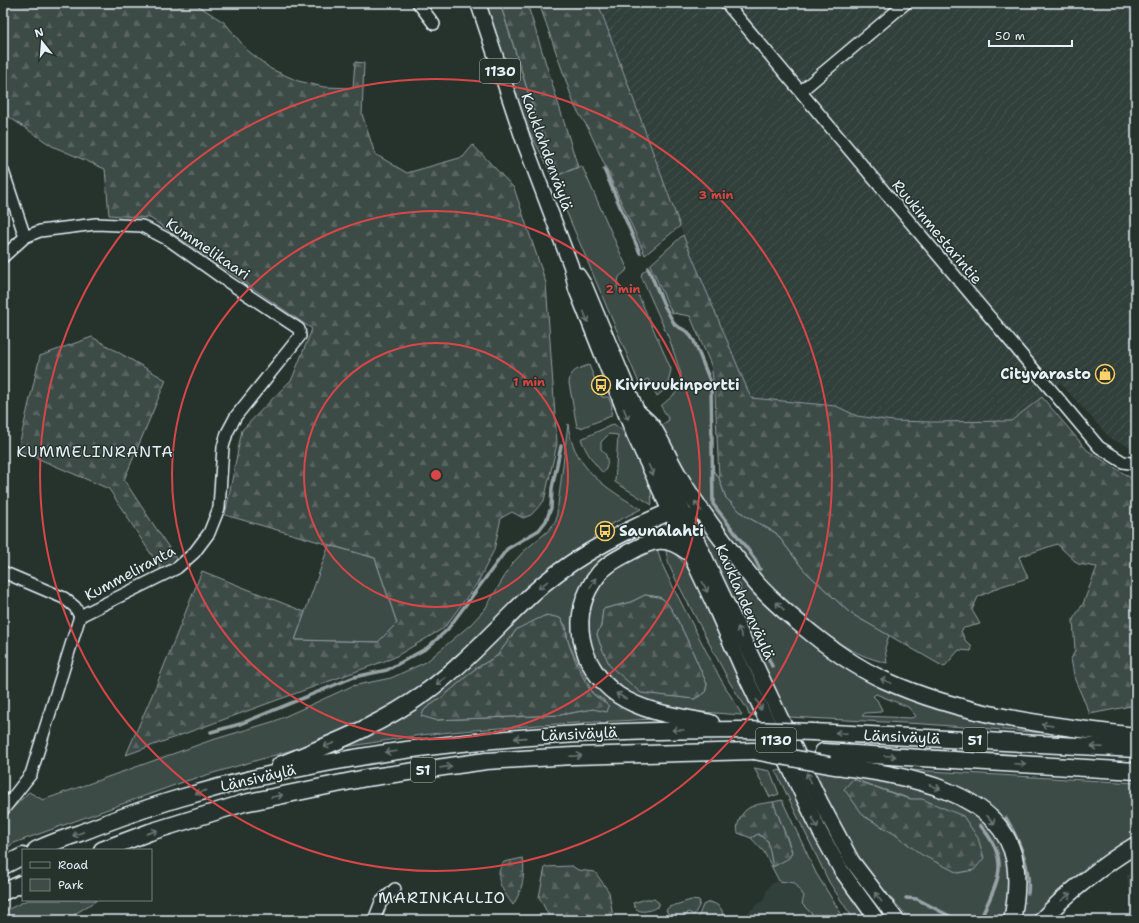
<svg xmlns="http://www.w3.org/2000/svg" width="1139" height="923" font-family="'Shantell Sans',sans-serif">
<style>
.built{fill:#333f3a}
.industrial{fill:url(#industrial-furrows)}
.green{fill:#3e4b47;stroke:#939ea0;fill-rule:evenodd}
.forest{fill:url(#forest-firs);stroke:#939ea0}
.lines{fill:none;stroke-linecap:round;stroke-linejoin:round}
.stream{stroke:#98a3a5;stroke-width:3.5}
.minor-casing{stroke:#e8f1f8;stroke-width:14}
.major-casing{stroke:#e8f1f8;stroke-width:17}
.highway-casing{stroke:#e8f1f8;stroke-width:19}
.minor{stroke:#26332d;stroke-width:11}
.major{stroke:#26332d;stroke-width:14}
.highway{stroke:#26332d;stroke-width:16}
.highway-bridge-casing{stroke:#e8f1f8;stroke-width:19;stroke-linecap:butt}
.highway-bridge{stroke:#26332d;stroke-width:16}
.oneway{stroke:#6a7674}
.ring{fill:none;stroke:#d94647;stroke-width:2}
.labels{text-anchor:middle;stroke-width:3;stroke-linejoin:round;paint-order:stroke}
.shield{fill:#26332d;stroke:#aeb8bb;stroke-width:1}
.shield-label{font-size:14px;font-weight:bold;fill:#e8f1f8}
.street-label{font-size:15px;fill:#e8f1f8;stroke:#26332d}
.poi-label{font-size:15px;font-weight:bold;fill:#e8f1f8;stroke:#26332d;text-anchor:start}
.neighbourhood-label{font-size:16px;letter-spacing:1px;fill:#e8f1f8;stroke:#26332d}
.centre{fill:#d94647;stroke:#26332d;stroke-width:2}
.ring-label{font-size:12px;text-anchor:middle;font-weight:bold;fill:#d94647;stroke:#26332d;stroke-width:3;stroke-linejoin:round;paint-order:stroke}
</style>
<defs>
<pattern id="industrial-furrows" width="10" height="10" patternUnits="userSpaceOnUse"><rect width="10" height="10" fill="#333f3a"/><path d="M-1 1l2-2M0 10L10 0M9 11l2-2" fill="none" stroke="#47524e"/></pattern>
<pattern id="forest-firs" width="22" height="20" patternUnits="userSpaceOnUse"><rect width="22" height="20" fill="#3e4b47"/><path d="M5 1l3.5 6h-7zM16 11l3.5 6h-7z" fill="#5a6562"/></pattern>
</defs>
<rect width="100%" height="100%" fill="#26332d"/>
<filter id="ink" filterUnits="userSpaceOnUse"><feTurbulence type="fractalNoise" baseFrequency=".025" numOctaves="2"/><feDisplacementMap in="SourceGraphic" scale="8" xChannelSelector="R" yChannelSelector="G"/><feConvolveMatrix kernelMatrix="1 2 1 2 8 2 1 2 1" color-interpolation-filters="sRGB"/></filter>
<g filter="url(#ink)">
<g class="built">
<polygon points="1136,874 1136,920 1133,920 1127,875"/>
<polygon points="779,881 796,883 804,896 802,904 818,920 739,920 758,904 764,900 767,890 771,884"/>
</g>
<polygon class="industrial" points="598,3 1136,3 1136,449 1111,439 1060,383 1011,421 893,421 857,416 836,406 751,398 683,235"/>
<g class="green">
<polygon points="485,3 500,3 536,117 558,175 582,166 627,268 626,271 619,277 617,287 620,293 630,294 637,292 671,369 667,388 657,396 648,379 639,383 545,161 524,122"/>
<path d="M 648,268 L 665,307 L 675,325 L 688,332 L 694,341 L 711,383 L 712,469 L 719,478 L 726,498 L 744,515 L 776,533 L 804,570 L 850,613 L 889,635 L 885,648 L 887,663 C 849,654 831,638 802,613 C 788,601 774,590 762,577 C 720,533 689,479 660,426 L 669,420 L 661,406 L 678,391 L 681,374 L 670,341 L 641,276 L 642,273 Z"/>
<path d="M 589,365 L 602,397 L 608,397 L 612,405 L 611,416 L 581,428 L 577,427 L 569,383 C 570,370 578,369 589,365 Z"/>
<path d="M 568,424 C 569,431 570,438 573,445 C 585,476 614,493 641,509 L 596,532 L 590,545 L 475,644 L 400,705 L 323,741 L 186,781 L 14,843 L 3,850 L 3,818 L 29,792 L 43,800 L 209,741 L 275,721 L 352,686 L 391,678 L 426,662 L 470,625 L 485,609 L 512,564 L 524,551 L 548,531 L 556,521 Z"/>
<path d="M 614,424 L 623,431 L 626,438 L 629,437 L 651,491 L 652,505 L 615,482 L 618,435 L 609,434 L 601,442 L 601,449 C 608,454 610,466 603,473 C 593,462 586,452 581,439 Z"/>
<path d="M 689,504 L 839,662 L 1044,731 L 1044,733 L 924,724 L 788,717 L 688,507 ZM 876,694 L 908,707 L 916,716 L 911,718 L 862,716 L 865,713 L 881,712 L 882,710 L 877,700 L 873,696 Z"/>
<path d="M 650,529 L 653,536 L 593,572 L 580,650 L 655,719 L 539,725 L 462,731 L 421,735 L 339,748 L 535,601 L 569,573 L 611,548 ZM 560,618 L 566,626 L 568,642 L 593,694 L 604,700 L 606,711 L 593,709 L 560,715 L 435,720 L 425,709 L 444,696 L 475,669 L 497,656 L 517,629 Z"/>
<polygon points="329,545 375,558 397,623 378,642 295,640"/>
<path d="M 665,547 C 681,556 687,568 696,582 L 758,716 L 749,715 L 747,709 L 730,683 L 676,580 L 669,565 Z"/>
<path d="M 657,548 L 661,562 L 670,581 L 720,678 L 742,715 C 716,713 692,712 666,707 C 660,705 652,704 646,702 C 607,685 582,651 591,608 C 593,597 599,583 607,576 C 621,562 640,556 657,548 ZM 645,595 C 651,596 658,596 663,599 C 676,609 698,666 707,684 L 705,693 L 694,699 L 641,692 L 600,644 L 597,634 L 601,626 L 603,609 L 631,602 Z"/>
<polygon points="754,768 770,771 779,794 770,797"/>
<polygon points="895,769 1136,783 1136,839 1034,920 1018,920 1007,827"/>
<polygon points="775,770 785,771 840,879 869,920 854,920 829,882"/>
<path d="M 811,771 C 869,776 973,785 1002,845 C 1014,869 1009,895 1006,920 L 911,920 L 862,867 ZM 853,779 L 911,799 L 893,833 L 864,816 Z"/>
<polygon points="782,800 816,873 845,920 818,920 802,904 804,896 795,883 779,881 764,852 751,838 758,834 768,841 773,866 792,851 773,802"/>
<path d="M 646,899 L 654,899 L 659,903 L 659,906 C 650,911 637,916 633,903 Z"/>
<polygon points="27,900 97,900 75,914 76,920 3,920 3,912"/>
<polygon points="691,900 700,901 699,906 694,915 688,912 684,920 672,920 666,910 669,907"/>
<path d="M 709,902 C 719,904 724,909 723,920 L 697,920 L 703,905 Z"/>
</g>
<g class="forest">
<polygon points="3,3 194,3 225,23 247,50 271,69 298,81 324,87 353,88 355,62 364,63 362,114 375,154 407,173 463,157 473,145 514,188 546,283 557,444 544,501 531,515 523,518 512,512 501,518 494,550 478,582 444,628 393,658 126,755 156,686 202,571 305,612 295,640 378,642 397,623 375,558 225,515 242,430 292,379 312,329 150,218 109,215 105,169 52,146 3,113"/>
<polygon points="500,3 527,3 578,167 558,175 536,117"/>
<polygon points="539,3 598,3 680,226 645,255 588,128 575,107"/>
<polygon points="683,235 751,398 836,406 857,416 893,421 932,422 1011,421 1042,397 1087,450 1134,480 1136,484 1136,705 1090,714 1075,680 1071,659 1075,651 1073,619 1083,604 1097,567 1078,564 1057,544 1019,557 1028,578 1002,586 978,597 972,610 980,624 964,628 961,631 965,640 972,647 971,651 959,650 944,667 850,613 804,570 776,533 744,515 726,498 719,478 715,394 711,365 690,316 672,313 650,265"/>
<polygon points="92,337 166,380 124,480 177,560 162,571 109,489 18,450 40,356"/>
<path d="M 645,595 C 651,596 658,596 663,599 C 676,609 698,666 707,684 L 705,693 L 694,699 L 641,693 L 610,666 L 600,644 L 597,634 L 601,626 L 603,609 L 631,602 Z"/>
<path d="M 546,615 L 560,618 C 566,626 566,632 568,641 C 572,655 584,681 592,693 C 596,698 605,701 609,706 L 607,712 L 593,709 L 560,715 L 435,720 L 421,716 L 425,709 L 444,696 L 475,669 L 497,656 L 517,629 Z"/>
<polygon points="853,779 900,796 911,799 922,799 963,816 978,838 984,858 974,870 958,873 922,855 893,833 864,816 844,789"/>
<path d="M 773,802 L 792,852 L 789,858 L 773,867 L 768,841 L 758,834 L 751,838 L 738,833 C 737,828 737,826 739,821 C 744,805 758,804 773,802 Z"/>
<path d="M 523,858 C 525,876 523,889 513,905 C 503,891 492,877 504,862 Z"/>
<polygon points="572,866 578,870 595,872 609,892 613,917 606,920 552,920 550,918 539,897 545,867"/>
</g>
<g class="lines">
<g class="stream">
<polyline points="604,169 640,253"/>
<polyline points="648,268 665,307 675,325 688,332 694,341 711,383 713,504 755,559 760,569"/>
<polyline points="739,586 739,594 772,666"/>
<polyline points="211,732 240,724 354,677 387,670 427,648 447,630 507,549 539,530 546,521 551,508 552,488 561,446"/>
<path d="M 1006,818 C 1019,840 1031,867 1028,893"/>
<path d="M 980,825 C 1012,862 998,880 980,920"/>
<polyline points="906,898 917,899 957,920"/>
</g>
<defs>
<g id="minor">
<polyline points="418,3 434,24"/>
<polyline points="726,3 1099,447 1123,462 1136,464"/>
<polyline points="801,91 906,3"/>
<polyline points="3,171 25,237"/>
<polyline points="3,257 25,237 40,231 96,224 142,226 169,240 228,282 299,329 300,336 236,416 227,433 223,447 219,508 209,533 194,553 177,568 80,616 31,774 3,810"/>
<polyline points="3,572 64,598 75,607 80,616"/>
<polyline points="374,920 381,902 395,889"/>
</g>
<g id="major">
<polyline points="478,3 523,139 571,266 576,289 634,435 713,603 744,673 820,832 841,870 877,920"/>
<polyline points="578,275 585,286 645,430 820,801 852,861 897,920"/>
</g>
<g id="highway">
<path d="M 637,412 C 642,417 649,422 653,428 C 663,444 670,462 680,478 C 700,511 724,543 748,573 C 762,592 782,609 800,624 C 825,645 853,666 884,680 C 963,716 1050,726 1136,736"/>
<path d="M 688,552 C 666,535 653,539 630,552 C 619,558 606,564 598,575 C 567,613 579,668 618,695 C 645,713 681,717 711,723"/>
<polyline points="813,732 1136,749"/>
<polyline points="823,752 1136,771"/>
<path d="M 280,765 C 331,744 381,725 426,692 C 465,664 497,627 532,594 C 570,558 622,532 669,512 L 688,517"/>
<path d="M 829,765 C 890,774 1001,785 1015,862 C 1018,881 1016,901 1012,920"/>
<path d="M 36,850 C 50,843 65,838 80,833 C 113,820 146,808 180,798 C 365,743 553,730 745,730"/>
<polyline points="102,850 150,832 244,803 366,778 486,761 573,756 754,751"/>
<polyline points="3,866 23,856"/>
<polyline points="3,892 23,883"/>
<path d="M 1042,920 C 1064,895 1107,862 1136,845"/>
</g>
</defs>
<use href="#minor" class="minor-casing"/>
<use href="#major" class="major-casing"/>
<use href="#highway" class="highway-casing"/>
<use href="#minor" class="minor"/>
<use href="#major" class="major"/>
<use href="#highway" class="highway"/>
<defs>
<g id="highway-bridge">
<polyline points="745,730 813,732"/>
<polyline points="754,751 829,765"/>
</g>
</defs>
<use href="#highway-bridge" class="highway-bridge-casing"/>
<use href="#highway-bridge" class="highway-bridge"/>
</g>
<defs><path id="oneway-shaft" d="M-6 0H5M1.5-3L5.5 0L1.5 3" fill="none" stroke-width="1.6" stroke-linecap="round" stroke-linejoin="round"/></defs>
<g class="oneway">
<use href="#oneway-shaft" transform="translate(586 317) rotate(68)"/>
<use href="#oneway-shaft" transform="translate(626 414) rotate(68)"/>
<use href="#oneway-shaft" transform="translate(651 470) rotate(65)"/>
<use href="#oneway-shaft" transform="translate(698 506) rotate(-126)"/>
<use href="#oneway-shaft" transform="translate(593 583) rotate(-59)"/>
<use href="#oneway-shaft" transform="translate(543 585) rotate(141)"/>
<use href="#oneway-shaft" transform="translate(705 587) rotate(64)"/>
<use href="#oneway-shaft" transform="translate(780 606) rotate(-136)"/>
<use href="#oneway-shaft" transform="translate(740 632) rotate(-114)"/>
<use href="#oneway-shaft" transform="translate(441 681) rotate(143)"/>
<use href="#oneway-shaft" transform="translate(886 681) rotate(-157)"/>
<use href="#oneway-shaft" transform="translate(621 696) rotate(-150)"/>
<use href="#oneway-shaft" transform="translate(759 705) rotate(64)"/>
<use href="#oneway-shaft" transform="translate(1047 725) rotate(-171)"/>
<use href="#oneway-shaft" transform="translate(678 730) rotate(180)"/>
<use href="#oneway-shaft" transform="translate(841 733) rotate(-177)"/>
<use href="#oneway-shaft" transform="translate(520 738) rotate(176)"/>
<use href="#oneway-shaft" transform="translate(329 745) rotate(159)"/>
<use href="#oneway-shaft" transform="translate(1097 747) rotate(-177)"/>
<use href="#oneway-shaft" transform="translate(391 752) rotate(173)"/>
<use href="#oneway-shaft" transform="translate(576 756) rotate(-3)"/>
<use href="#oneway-shaft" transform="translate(890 756) rotate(3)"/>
<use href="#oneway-shaft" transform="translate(1020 764) rotate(3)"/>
<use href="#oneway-shaft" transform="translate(446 767) rotate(-8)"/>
<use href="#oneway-shaft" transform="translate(809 778) rotate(-115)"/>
<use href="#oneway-shaft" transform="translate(935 787) rotate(21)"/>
<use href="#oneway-shaft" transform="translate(201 792) rotate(164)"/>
<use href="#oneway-shaft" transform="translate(277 796) rotate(-12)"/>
<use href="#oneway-shaft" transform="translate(991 820) rotate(47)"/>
<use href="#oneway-shaft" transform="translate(815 823) rotate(64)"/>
<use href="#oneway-shaft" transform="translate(152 832) rotate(-19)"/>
<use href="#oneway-shaft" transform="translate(78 834) rotate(159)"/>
<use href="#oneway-shaft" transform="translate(878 897) rotate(-127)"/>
<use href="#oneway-shaft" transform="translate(1066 897) rotate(-38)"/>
</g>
</g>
<g class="ring">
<circle cx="436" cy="475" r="132"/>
<circle cx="436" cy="475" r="264"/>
<circle cx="436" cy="475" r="396"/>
</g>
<defs>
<symbol id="shop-ring" viewBox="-11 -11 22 22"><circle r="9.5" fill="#26332d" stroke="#ffd166" stroke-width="1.5"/><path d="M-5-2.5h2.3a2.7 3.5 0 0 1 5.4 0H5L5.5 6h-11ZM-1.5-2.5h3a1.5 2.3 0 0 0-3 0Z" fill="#ffd166"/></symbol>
<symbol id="bus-ring" viewBox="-11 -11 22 22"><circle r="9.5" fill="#26332d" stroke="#ffd166" stroke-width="1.5"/><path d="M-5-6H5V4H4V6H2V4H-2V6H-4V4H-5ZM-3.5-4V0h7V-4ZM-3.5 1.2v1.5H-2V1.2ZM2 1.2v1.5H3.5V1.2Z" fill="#ffd166"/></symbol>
</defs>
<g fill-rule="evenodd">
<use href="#shop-ring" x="1094" y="363" width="22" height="22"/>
<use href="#bus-ring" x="590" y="374" width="22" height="22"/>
<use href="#bus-ring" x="594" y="520" width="22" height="22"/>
</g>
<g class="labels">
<g class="shield">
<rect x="480" y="59" width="40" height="24" rx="3"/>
<rect x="756" y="728" width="40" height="24" rx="3"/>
<rect x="963" y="728" width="24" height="24" rx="3"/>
<rect x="411" y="758" width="24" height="24" rx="3"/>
</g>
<g class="shield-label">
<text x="500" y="76">1130</text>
<text x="776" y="745">1130</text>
<text x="975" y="745">51</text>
<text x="423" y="775">51</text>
</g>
<g class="street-label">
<text transform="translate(547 152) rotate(70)" y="5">Kauklahdenväylä</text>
<text transform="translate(937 232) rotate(50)" y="5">Ruukinmestarintie</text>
<text transform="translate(208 249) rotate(34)" y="5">Kummelikaari</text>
<text transform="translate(130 573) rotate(-28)" y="5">Kummeliranta</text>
<text transform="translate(745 602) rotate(66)" y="5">Kauklahdenväylä</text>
<text transform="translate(579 734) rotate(-3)" y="5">Länsiväylä</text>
<text transform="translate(902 737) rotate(3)" y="5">Länsiväylä</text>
<text transform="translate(258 778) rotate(-13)" y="5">Länsiväylä</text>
</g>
<g class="poi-label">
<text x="1091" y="379" text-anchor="end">Cityvarasto</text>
<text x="615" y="390">Kiviruukinportti</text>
<text x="619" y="536">Saunalahti</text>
</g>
<g class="neighbourhood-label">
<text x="95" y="457">KUMMELINRANTA</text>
<text x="442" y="903">MARINKALLIO</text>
</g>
</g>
<circle cx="436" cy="475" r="6" class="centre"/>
<g class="ring-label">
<text x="716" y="199">3 min</text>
<text x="623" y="293">2 min</text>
<text x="529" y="386">1 min</text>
</g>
<rect width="1139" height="923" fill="none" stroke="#26332d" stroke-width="16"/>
<rect x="8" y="8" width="1123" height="907" fill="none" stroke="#e8f1f8" stroke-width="1.5" filter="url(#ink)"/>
<rect x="22" y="849" width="130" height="52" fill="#26332d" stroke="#747f7e"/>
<rect x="30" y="862" width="20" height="6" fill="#26332d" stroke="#747f7e"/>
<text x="58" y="869" font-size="12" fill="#e8f1f8">Road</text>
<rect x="30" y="879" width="20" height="12" fill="#3e4b47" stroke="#747f7e"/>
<text x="58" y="889" font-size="12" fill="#e8f1f8">Park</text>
<g transform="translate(42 42) rotate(343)" stroke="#26332d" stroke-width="3" paint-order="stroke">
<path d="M0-3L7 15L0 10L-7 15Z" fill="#e8f1f8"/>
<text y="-6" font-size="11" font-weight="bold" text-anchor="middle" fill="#e8f1f8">N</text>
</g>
<path d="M989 40v6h83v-6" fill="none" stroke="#e8f1f8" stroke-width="2"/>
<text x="995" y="40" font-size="12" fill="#e8f1f8" stroke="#26332d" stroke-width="3" paint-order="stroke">50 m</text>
</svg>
